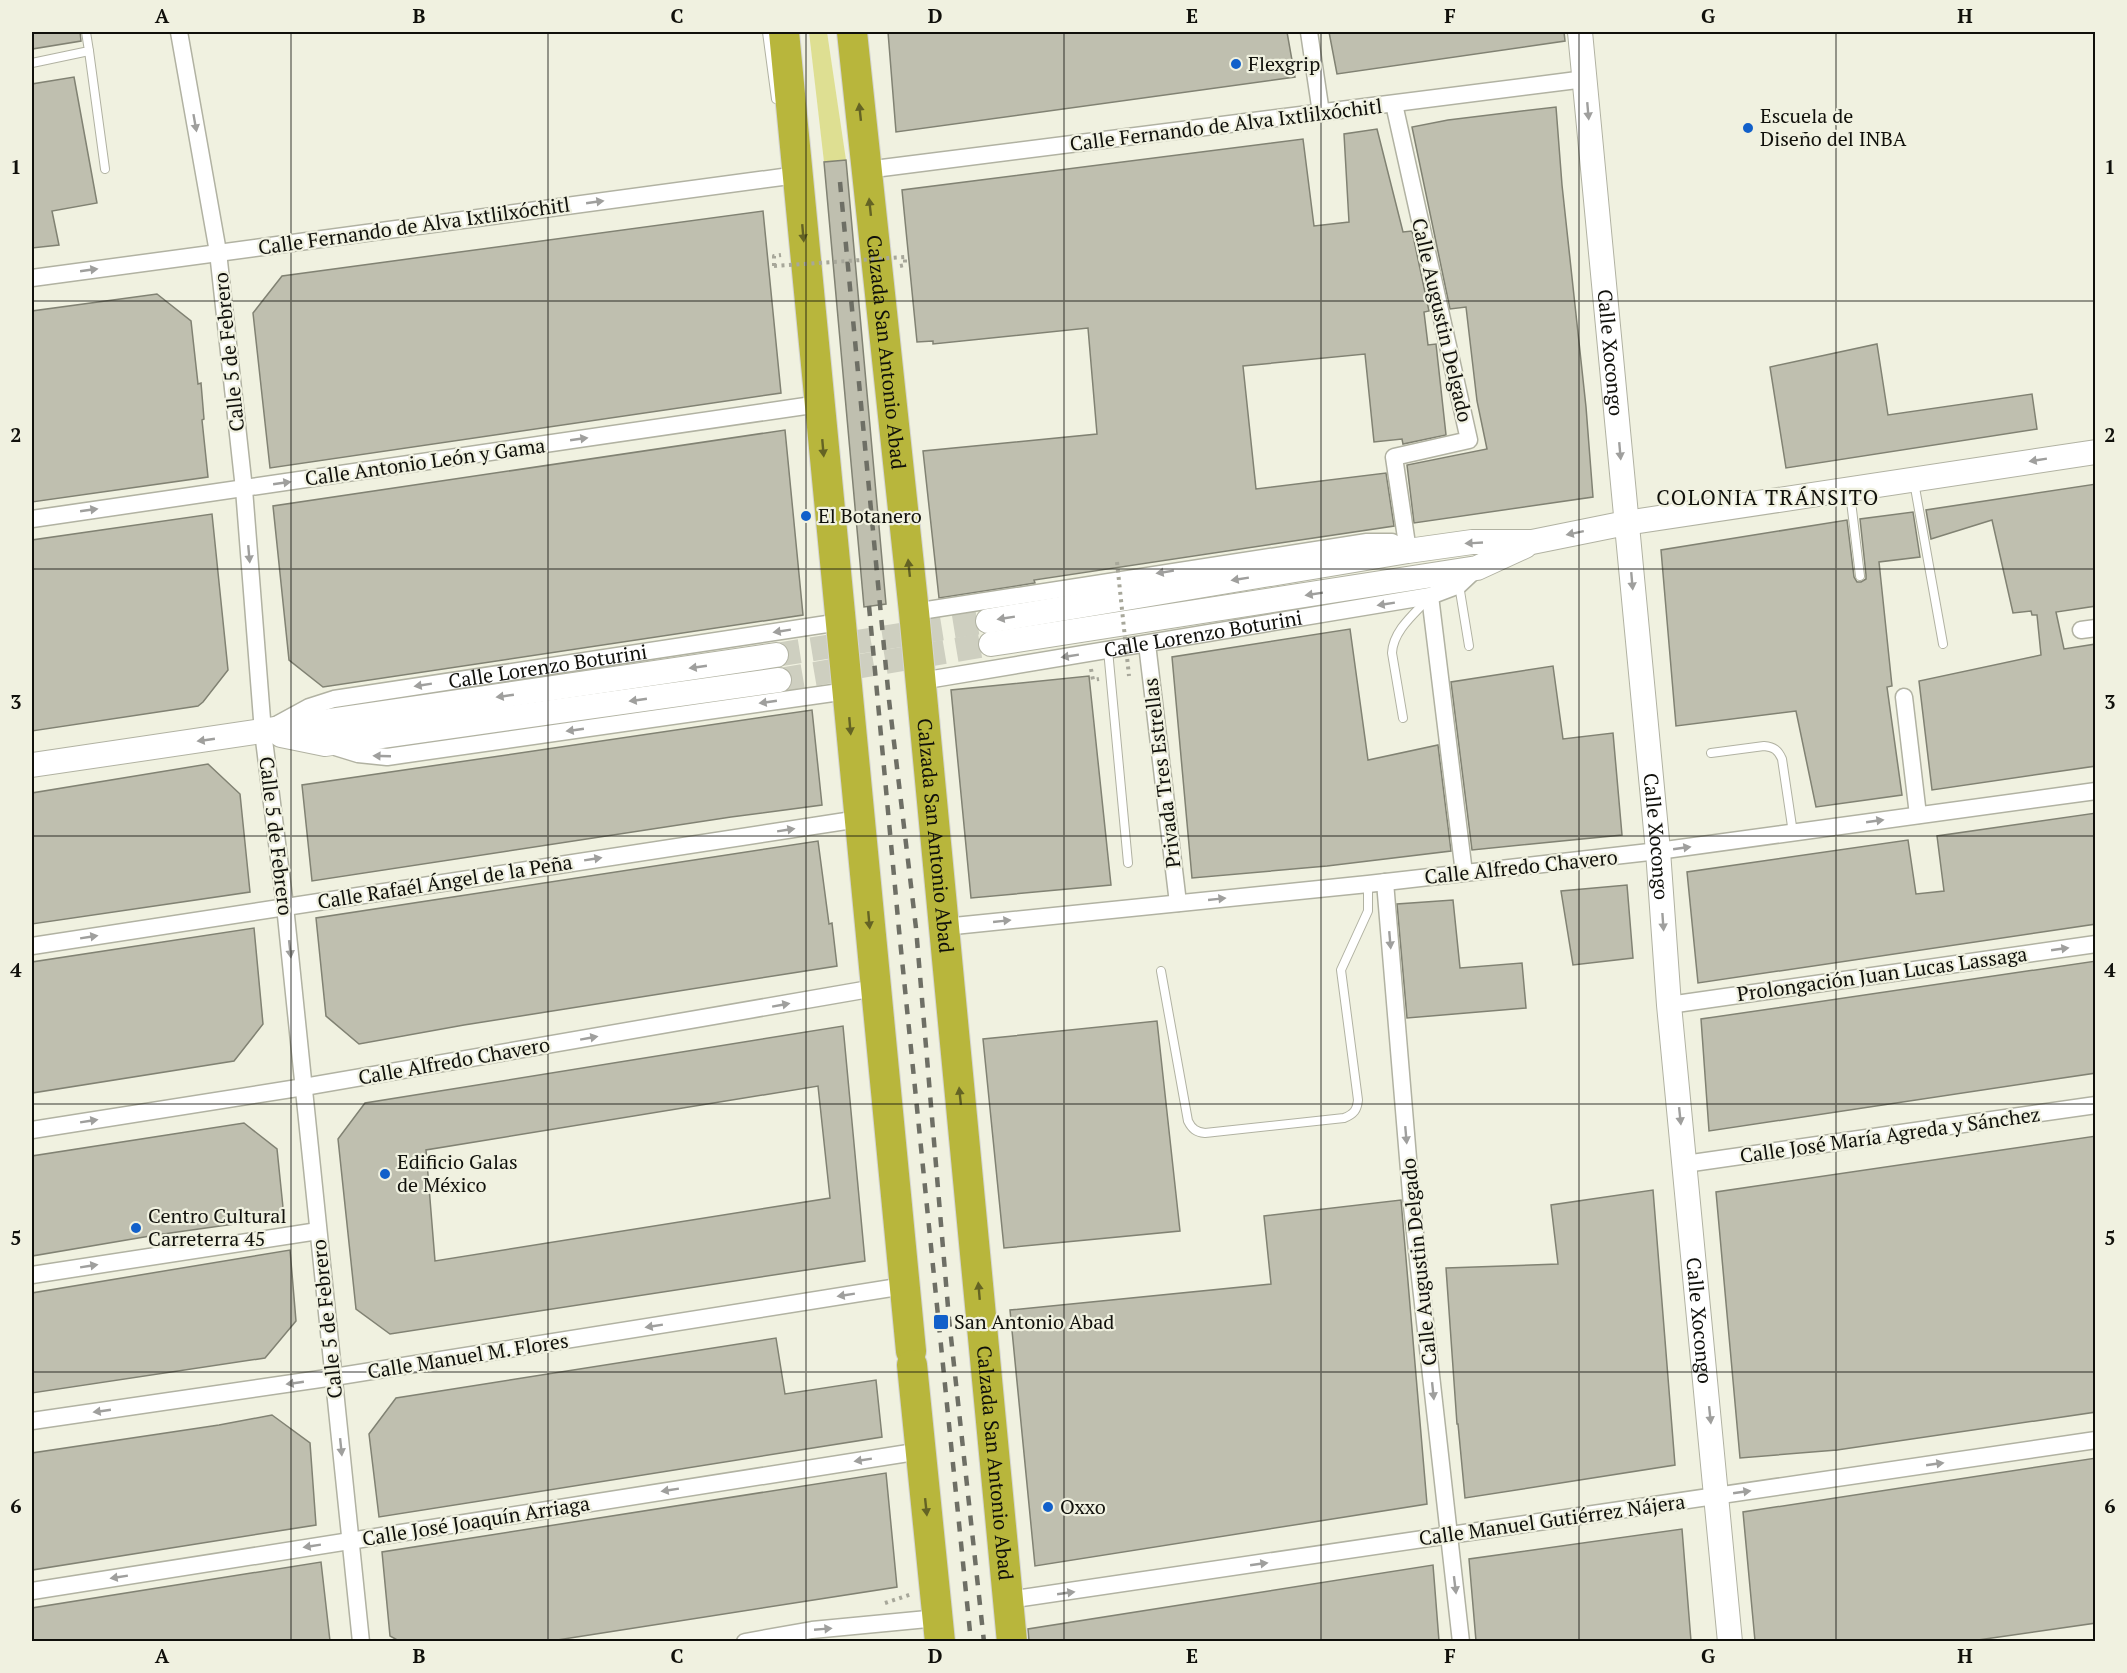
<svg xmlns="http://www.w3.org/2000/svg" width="2127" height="1673" font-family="'PT Serif',serif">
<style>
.green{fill:#dedf92}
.building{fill:#bfbfaf;stroke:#818273;stroke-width:1.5;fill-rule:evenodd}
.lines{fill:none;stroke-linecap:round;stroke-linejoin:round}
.secondary-tunnel{stroke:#cecfc0;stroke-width:24;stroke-dasharray:24 12;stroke-linecap:butt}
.lane-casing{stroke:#b1b2a2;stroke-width:10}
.street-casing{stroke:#b1b2a2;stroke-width:19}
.secondary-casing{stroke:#b1b2a2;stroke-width:26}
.highway-casing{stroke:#d4d4d3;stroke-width:32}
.path{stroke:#a7a79a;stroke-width:4;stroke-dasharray:3 4.5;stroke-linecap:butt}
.lane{stroke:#fff;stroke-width:8}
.street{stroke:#fff;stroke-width:16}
.secondary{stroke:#fff;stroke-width:24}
.highway{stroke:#b8b63c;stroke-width:30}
.rail{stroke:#6e6f65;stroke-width:4.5;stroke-dasharray:10 10;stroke-linecap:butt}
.path-bridge{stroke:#a7a79a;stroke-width:4;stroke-dasharray:3 4.5;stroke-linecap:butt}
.oneway{fill:#9f9f9d}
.oneway2{fill:#646324}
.grid{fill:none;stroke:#10100b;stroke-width:1.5;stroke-opacity:0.55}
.poi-dot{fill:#1160ca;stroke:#f0f1e0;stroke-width:2}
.labels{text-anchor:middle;stroke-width:4.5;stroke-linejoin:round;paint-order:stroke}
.poi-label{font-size:20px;fill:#10100b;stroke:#f0f1e0;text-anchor:start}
.street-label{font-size:20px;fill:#10100b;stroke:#f0f1e0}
.neighbourhood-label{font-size:21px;letter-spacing:1.5px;fill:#10100b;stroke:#f0f1e0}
.neatline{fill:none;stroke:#10100b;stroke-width:2}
.grid-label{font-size:20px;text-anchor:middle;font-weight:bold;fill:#10100b}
</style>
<rect width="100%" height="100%" fill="#f0f1e0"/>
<polygon class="green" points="809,32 827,32 846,160 824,162"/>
<g class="building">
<polygon points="32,32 80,32 81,41 32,49"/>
<polygon points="888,32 1287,32 1295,77 896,132"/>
<polygon points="1329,32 1564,32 1565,41 1337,74"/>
<polygon points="74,77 97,203 52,211 59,245 32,248 32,84"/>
<polygon points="1556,107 1562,185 1586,407 1593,497 1414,523 1407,465 1487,449 1477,401 1466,307 1450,309 1412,127 1448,120"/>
<polygon points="1377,129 1403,232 1412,231 1429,311 1424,312 1428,345 1436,344 1446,435 1403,444 1402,439 1374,442 1365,354 1243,366 1256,489 1386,473 1394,526 1034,580 1035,583 939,598 923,451 1097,434 1088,328 933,344 933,341 917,342 902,190 1303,139 1314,226 1349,222 1344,134"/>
<polygon points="846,160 886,604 864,607 824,162"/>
<polygon points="763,211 781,393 270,468 253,313 282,276"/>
<polygon points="157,294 191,321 198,384 201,383 204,419 202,420 208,477 32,502 32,311"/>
<polygon points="1877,344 1888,415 2032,394 2037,429 1786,468 1770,367"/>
<polygon points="785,430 803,615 323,687 289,660 273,506"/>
<polygon points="2096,484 2096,606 2056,612 2064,649 2096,644 2096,766 1932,790 1919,681 2041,655 2037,615 2032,615 2031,611 2013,613 1992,520 1931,539 1926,510"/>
<polygon points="1913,512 1920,557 1879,562 1892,686 1887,687 1902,795 1816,807 1796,711 1676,726 1661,550 1847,520 1854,577 1857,582 1861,582 1866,579 1866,575 1860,519"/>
<polygon points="212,514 228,670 203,702 198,706 32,731 32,540"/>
<polygon points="1350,629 1368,760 1438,745 1451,851 1327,866 1192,878 1172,657"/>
<polygon points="1553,666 1563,739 1613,733 1622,835 1472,850 1451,682"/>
<polygon points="1089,676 1111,885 971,898 951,690"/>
<polygon points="812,710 822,805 731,817 312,881 302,785"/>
<polygon points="208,764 240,794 250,892 32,924 32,793"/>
<polygon points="2096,813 2096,924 1698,983 1687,872 1908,840 1916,894 1944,891 1937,836"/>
<polygon points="818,841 829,924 832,923 837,966 464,1025 359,1044 326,1016 316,918"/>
<polygon points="1627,885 1633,958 1573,965 1561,891"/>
<polygon points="1453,900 1460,968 1522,963 1526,1008 1407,1018 1397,904"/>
<polygon points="254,928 263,1024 234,1061 32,1093 32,962"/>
<polygon points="2096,961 2096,1073 1709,1131 1701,1019"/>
<polygon points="1157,1021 1180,1231 1004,1248 983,1039"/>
<path d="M 843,1026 L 865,1261 L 390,1334 L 356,1309 L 338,1139 L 365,1103 ZM 818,1086 L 830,1198 L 435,1261 L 426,1150 Z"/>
<polygon points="244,1123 277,1149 284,1217 156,1235 32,1256 32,1156"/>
<polygon points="2096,1136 2096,1412 1837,1450 1740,1458 1716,1192"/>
<polygon points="1653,1190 1675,1465 1465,1498 1458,1424 1457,1424 1446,1268 1558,1264 1551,1205"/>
<polygon points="1401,1200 1427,1504 1035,1566 1010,1310 1271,1284 1264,1216"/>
<polygon points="290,1250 296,1321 265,1358 32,1393 32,1293"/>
<polygon points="776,1338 785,1394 876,1380 882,1437 379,1517 369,1434 396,1398"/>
<polygon points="272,1415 310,1443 316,1525 32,1570 32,1453 219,1425"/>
<polygon points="2096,1458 2096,1623 1971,1641 1755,1641 1743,1512"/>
<polygon points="886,1473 897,1587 551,1641 399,1641 390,1636 382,1552"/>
<polygon points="1682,1529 1691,1641 1476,1641 1469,1559"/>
<polygon points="321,1562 330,1641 32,1641 32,1608"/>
<polygon points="1433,1565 1439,1641 1029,1641 1028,1629"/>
</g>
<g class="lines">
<g class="secondary-tunnel">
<polyline points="776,655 988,621"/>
<polyline points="779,680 991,644"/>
</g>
<defs>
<g id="lane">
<polyline points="767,32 776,99"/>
<polyline points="89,51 105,169"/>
<polyline points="32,63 89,51 86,32"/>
<polyline points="1914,482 1943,644"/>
<polyline points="1850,493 1860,576"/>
<polyline points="1459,585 1469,646"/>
<polyline points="1108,650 1128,863"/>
<path d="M 1403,718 L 1392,653 C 1393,631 1414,614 1428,599"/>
<path d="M 1711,753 L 1764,746 C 1774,747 1778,750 1782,759 L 1793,833"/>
<path d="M 1161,971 L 1188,1121 C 1192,1129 1196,1132 1205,1133 L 1344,1118 C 1354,1114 1357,1110 1358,1100 L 1341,970 L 1368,911 L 1368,884"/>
</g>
<g id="street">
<polyline points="179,32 218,252 244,489 263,732 285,906 361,1642"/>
<polyline points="1309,32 1321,113"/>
<polyline points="1394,104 1469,440 1394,457 1408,551"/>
<polyline points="866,170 1585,79"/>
<polyline points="32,278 797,175"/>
<polyline points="32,519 819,404"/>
<polyline points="1430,596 1464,873"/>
<polyline points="914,612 1367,542 1392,542 1407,550"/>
<polyline points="2081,630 2096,628"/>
<polyline points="1147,644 1178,903"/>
<path id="s1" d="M 921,681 L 1430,596 L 1459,585 L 1476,569"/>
<polyline points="1904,697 1918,815"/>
<path id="s2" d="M 276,725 L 309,707 L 334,699 L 840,622"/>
<polyline points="332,746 358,754 387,757 847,691"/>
<polyline points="1385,882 1412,1206 1461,1642"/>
<polyline points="944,927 1368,884 1658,851 2096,791"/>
<polyline points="32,946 859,819"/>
<polyline points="1669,1005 2096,944"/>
<polyline points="32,1130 304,1087 875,988"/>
<polyline points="1685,1164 2096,1105"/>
<polyline points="32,1275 318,1231"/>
<polyline points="32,1421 334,1377 904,1286"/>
<polyline points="32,1591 921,1451"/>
<polyline points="1008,1600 2096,1440"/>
<polyline points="745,1642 812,1630 938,1618"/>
</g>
<g id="secondary">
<path id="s3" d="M 1580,32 L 1658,851 L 1669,1005 L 1730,1642"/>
<polyline points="988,621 1408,551 1472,542 1532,542 1626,523 2096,452"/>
<polyline points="991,644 1477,568 1525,546"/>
<polyline points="281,735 325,744 779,680"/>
<polyline points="32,765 776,655"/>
</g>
<g id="highway">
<polyline points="784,32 911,1351"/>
<path id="s4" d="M 852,32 L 914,612 L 1012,1642"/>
<polyline points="912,1365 940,1642"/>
</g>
</defs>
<use href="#lane" class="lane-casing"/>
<use href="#street" class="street-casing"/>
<use href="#secondary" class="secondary-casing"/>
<use href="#highway" class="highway-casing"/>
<g class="path">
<polyline points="774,266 774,256 781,255"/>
<polyline points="900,266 905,265 905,257"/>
<polyline points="1091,669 1093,680 1099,679"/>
<polyline points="885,1603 912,1594"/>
</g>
<use href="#lane" class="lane"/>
<use href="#street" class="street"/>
<use href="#secondary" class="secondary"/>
<use href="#highway" class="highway"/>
<g class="rail">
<polyline points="840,182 889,700 916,928 949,1319 984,1642"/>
<polyline points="869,606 899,930 971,1642"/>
</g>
<g class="path-bridge">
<polyline points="774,266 905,257"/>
<polyline points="1117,562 1129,676"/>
</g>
</g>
<defs><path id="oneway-solid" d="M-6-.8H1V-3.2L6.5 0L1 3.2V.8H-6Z" transform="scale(1.5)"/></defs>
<g class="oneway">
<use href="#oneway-solid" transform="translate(1588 111) rotate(85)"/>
<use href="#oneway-solid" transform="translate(195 123) rotate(80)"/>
<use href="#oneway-solid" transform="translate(595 202) rotate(-8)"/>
<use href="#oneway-solid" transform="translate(89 270) rotate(-8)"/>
<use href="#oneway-solid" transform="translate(579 439) rotate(-8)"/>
<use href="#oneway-solid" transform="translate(1620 451) rotate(85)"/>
<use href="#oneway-solid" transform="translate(2038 460) rotate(171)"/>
<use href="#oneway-solid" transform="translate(282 483) rotate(-8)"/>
<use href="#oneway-solid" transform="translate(89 510) rotate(-8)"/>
<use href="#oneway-solid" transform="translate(1575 533) rotate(168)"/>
<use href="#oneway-solid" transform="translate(1474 543) rotate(177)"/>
<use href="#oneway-solid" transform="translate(249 554) rotate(85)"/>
<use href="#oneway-solid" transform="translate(1165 572) rotate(171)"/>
<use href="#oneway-solid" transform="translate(1240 579) rotate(171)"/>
<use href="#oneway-solid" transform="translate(1632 581) rotate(85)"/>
<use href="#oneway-solid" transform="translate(1314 594) rotate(171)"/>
<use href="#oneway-solid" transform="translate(1386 604) rotate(171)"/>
<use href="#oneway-solid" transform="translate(1006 618) rotate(171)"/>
<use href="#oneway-solid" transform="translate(782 631) rotate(171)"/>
<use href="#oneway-solid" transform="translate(1070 656) rotate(171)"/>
<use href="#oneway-solid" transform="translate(698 667) rotate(172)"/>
<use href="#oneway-solid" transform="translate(423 685) rotate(171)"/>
<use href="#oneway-solid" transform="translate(505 696) rotate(172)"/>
<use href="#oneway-solid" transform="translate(638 700) rotate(172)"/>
<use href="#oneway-solid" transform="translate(768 702) rotate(172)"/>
<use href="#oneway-solid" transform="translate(575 730) rotate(172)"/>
<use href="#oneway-solid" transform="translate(206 740) rotate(172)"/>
<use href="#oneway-solid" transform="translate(382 756) rotate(-178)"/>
<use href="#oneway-solid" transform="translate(1875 821) rotate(-8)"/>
<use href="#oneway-solid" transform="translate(786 830) rotate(-9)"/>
<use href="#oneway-solid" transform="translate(1682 848) rotate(-8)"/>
<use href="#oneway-solid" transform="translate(593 859) rotate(-9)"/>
<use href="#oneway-solid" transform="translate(1217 899) rotate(-6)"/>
<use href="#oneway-solid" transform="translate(1002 921) rotate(-6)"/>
<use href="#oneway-solid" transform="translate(1663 922) rotate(86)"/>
<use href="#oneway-solid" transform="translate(89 937) rotate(-9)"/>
<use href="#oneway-solid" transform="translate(1390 940) rotate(85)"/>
<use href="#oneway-solid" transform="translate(290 949) rotate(84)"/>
<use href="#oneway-solid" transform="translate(2060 949) rotate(-8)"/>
<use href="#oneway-solid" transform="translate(781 1005) rotate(-10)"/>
<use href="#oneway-solid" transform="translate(589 1038) rotate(-10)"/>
<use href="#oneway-solid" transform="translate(1680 1116) rotate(84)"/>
<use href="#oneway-solid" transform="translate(89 1121) rotate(-9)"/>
<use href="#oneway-solid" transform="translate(1406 1135) rotate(85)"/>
<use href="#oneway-solid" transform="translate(89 1266) rotate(-9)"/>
<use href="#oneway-solid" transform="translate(846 1295) rotate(171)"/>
<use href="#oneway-solid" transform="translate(654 1326) rotate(171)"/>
<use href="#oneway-solid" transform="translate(295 1383) rotate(172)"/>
<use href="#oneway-solid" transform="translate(1433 1391) rotate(84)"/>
<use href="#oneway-solid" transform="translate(102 1411) rotate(172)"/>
<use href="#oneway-solid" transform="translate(1710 1415) rotate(84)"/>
<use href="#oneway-solid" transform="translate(341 1447) rotate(84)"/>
<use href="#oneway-solid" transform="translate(863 1460) rotate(171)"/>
<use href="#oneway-solid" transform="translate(1935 1464) rotate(-8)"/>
<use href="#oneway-solid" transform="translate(670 1490) rotate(171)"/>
<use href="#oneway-solid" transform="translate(1742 1492) rotate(-8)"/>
<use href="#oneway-solid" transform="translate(312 1546) rotate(171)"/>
<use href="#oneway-solid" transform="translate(1259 1564) rotate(-8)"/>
<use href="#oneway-solid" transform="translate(119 1577) rotate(171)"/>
<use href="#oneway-solid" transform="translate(1455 1585) rotate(83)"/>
<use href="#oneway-solid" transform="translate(1066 1593) rotate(-8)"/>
<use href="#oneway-solid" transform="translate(823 1629) rotate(-5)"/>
</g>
<g class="oneway2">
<use href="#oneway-solid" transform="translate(860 112) rotate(-96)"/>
<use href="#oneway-solid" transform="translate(870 207) rotate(-96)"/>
<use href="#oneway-solid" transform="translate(803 233) rotate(85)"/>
<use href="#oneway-solid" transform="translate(823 448) rotate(85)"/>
<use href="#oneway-solid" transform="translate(909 568) rotate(-96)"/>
<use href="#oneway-solid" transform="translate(850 726) rotate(85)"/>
<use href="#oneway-solid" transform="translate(869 920) rotate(85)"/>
<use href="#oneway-solid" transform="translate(960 1096) rotate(-96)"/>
<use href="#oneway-solid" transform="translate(979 1291) rotate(-95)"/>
<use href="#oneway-solid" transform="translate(926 1507) rotate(84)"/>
</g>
<path class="grid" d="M 291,32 L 291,1642M 548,32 L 548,1642M 806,32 L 806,1642M 1064,32 L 1064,1642M 1321,32 L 1321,1642M 1579,32 L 1579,1642M 1836,32 L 1836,1642M 32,301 L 2096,301M 32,569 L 2096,569M 32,836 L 2096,836M 32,1104 L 2096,1104M 32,1372 L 2096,1372"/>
<g class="poi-dot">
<circle cx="1236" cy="64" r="6"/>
<circle cx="1748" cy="128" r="6"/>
<circle cx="806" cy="516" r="6"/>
<circle cx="385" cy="1174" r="6"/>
<circle cx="136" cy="1228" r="6"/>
<rect x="933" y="1314" width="16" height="16" rx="3"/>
<circle cx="1048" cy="1507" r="6"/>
</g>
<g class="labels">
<g class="poi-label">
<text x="1248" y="71">Flexgrip</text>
<text x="1760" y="123">Escuela de<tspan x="1760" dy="23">Diseño del INBA</tspan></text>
<text x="818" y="523">El Botanero</text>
<text x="397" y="1169">Edificio Galas<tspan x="397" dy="23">de México</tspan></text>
<text x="148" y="1223">Centro Cultural<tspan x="148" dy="23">Carreterra 45</tspan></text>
<text x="954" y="1329">San Antonio Abad</text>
<text x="1060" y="1514">Oxxo</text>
</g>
<g class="street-label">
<text transform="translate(1226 125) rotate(-7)" y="7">Calle Fernando de Alva Ixtlilxóchitl</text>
<text transform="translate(414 226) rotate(-8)" y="7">Calle Fernando de Alva Ixtlilxóchitl</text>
<text transform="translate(1442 320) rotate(77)" y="7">Calle Augustin Delgado</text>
<text transform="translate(229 352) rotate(-96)" y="7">Calle 5 de Febrero</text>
<text dy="7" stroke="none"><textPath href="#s4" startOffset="322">Calzada San Antonio Abad</textPath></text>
<text dy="7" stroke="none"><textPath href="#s3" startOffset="322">Calle Xocongo</textPath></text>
<text transform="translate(425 462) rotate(-8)" y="7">Calle Antonio León y Gama</text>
<text dy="7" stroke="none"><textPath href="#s1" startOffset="286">Calle Lorenzo Boturini</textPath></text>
<text dy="7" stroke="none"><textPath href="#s2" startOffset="280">Calle Lorenzo Boturini</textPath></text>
<text transform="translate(1162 773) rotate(-97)" y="7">Privada Tres Estrellas</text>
<text transform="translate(276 836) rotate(83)" y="7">Calle 5 de Febrero</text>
<text dy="7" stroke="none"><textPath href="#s4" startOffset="808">Calzada San Antonio Abad</textPath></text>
<text dy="7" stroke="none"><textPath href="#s3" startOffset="808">Calle Xocongo</textPath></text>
<text transform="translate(1521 867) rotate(-6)" y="7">Calle Alfredo Chavero</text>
<text transform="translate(445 882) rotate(-9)" y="7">Calle Rafaél Ángel de la Peña</text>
<text transform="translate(1882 974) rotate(-8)" y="7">Prolongación Juan Lucas Lassaga</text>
<text transform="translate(454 1061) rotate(-10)" y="7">Calle Alfredo Chavero</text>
<text transform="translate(1890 1135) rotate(-8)" y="7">Calle José María Agreda y Sánchez</text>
<text transform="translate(1419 1262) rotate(-96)" y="7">Calle Augustin Delgado</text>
<text transform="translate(327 1319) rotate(-96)" y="7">Calle 5 de Febrero</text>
<text dy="7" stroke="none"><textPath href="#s3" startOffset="1294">Calle Xocongo</textPath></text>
<text transform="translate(468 1356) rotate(-9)" y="7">Calle Manuel M. Flores</text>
<text dy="7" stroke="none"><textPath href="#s4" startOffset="1438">Calzada San Antonio Abad</textPath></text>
<text transform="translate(1552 1520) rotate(-8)" y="7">Calle Manuel Gutiérrez Nájera</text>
<text transform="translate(476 1521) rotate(-9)" y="7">Calle José Joaquín Arriaga</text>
</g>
<g class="neighbourhood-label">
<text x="1768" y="505">COLONIA TRÁNSITO</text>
</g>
</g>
<rect width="2127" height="1673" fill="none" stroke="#f0f1e0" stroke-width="66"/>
<rect x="33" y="33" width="2061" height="1607" class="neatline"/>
<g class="grid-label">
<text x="162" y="23">A</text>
<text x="419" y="23">B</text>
<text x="677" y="23">C</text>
<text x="935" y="23">D</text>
<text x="1192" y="23">E</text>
<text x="1450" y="23">F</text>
<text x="1708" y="23">G</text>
<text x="1965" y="23">H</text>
<text x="16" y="174">1</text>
<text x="2110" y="174">1</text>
<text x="16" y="442">2</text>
<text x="2110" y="442">2</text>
<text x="16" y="709">3</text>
<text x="2110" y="709">3</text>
<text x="16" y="977">4</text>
<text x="2110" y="977">4</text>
<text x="16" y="1245">5</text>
<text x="2110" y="1245">5</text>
<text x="16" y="1513">6</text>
<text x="2110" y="1513">6</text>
<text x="162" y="1663">A</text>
<text x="419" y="1663">B</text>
<text x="677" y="1663">C</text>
<text x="935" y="1663">D</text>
<text x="1192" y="1663">E</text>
<text x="1450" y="1663">F</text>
<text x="1708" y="1663">G</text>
<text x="1965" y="1663">H</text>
</g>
</svg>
